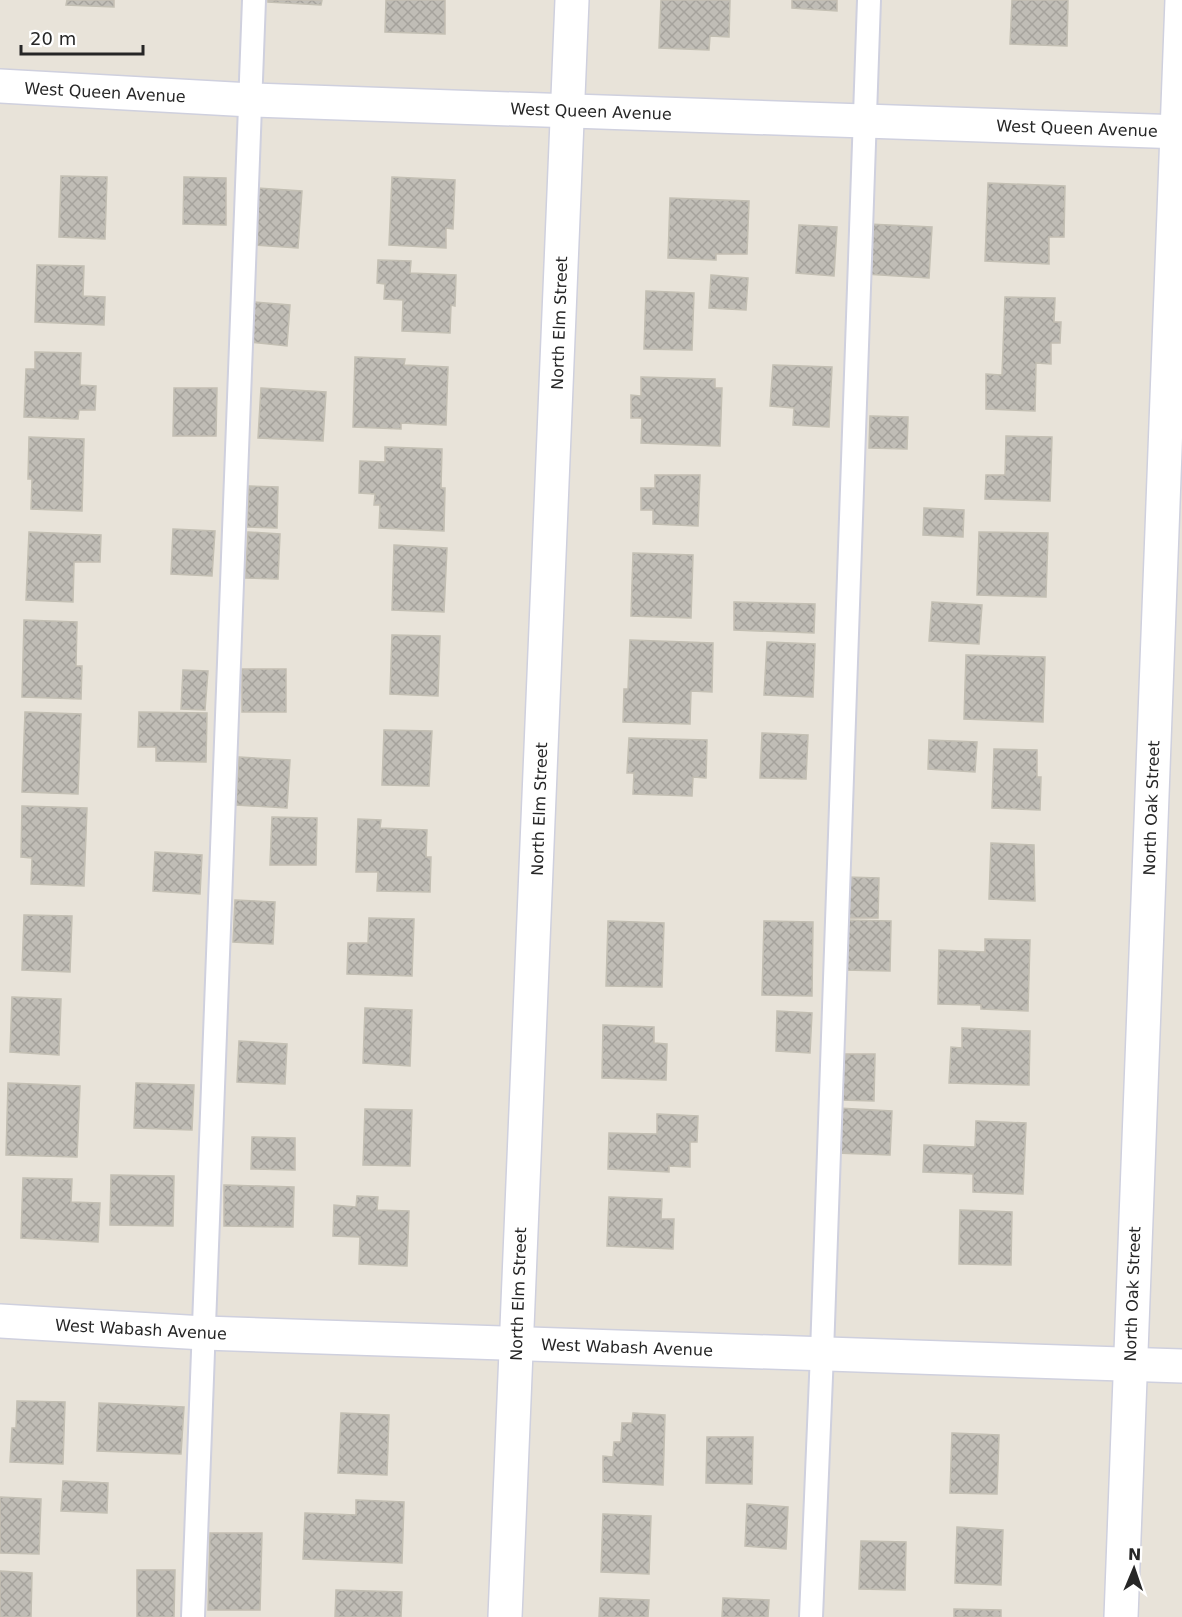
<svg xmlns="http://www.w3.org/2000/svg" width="1182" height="1617" font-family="'DejaVu Sans',sans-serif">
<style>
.building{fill:url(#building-cross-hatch);stroke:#c3bfb3;stroke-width:1.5}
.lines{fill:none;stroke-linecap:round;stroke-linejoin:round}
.lane-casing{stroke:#cfd0de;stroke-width:26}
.street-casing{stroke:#cfd0de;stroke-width:36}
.lane{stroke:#fff;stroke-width:22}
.street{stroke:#fff;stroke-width:33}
.labels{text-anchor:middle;stroke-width:4.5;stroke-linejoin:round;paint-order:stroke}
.street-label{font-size:16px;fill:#262626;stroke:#fff}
</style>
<defs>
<pattern id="building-cross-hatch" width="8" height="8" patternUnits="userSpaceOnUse" patternTransform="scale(1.5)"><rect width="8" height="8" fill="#c0bdb6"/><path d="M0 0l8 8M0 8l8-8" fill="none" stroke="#a5a29c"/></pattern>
</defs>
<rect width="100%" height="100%" fill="#e8e3d9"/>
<g class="building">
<polygon points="67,0 114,0 114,7 66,5"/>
<polygon points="268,0 322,0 321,5 268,2"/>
<polygon points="386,0 445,0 445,34 385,32"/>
<polygon points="661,0 730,0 729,37 710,36 709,50 659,48"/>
<polygon points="792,0 837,0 837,11 792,8"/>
<polygon points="1012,0 1068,0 1067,46 1010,44"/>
<polygon points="61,176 107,177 105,239 59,237"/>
<polygon points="184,177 226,178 226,225 183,224"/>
<polygon points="392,177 455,180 453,229 446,228 446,248 389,245"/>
<polygon points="988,183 1065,186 1064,237 1049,237 1049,264 985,261"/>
<polygon points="257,188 302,191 298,248 254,245"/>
<polygon points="670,198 749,201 747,254 716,254 716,260 668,258"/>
<polygon points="868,224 932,227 929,278 865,274"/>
<polygon points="799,225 837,227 834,276 796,273"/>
<polygon points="378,260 411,261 410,273 456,275 455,306 451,305 450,333 402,331 403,300 384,299 385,284 377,283"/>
<polygon points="37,265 84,266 83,296 105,297 104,325 35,322"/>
<polygon points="711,275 748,278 746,310 709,308"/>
<polygon points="646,291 694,293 692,350 644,349"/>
<polygon points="1005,297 1055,298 1054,322 1061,322 1060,343 1051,343 1051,364 1036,363 1035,411 986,409 986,374 1002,375"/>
<polygon points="254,302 290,305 287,346 250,342"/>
<polygon points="35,352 81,353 80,385 96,386 95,410 79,410 78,419 24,417 26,369 35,369"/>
<polygon points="355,357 405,359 404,365 448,367 446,425 401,423 401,429 353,427"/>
<polygon points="773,365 832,367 829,427 793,425 794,408 770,406"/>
<polygon points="641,377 715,379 715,388 722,388 720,446 641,443 642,418 631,418 631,395 641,396"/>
<polygon points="174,388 217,388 216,436 173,436"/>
<polygon points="261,388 326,392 323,441 258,438"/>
<polygon points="870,416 908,417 907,449 869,448"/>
<polygon points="1006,436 1052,437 1050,501 985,499 986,475 1005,475"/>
<polygon points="29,437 84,439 82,511 31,509 32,479 28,479"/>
<polygon points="385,447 442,449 441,488 445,488 444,531 379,528 380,505 374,505 375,494 359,493 360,461 385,462"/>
<polygon points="655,475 700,475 698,526 653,524 653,510 641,510 641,488 655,488"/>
<polygon points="249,486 278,487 277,528 247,527"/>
<polygon points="924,508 964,510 963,537 923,535"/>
<polygon points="173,529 215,531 212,576 171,574"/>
<polygon points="29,532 101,535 100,562 74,562 73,602 26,600"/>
<polygon points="248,532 280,534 278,579 245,578"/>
<polygon points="979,532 1048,533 1046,597 977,595"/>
<polygon points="394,545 447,548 444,612 392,610"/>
<polygon points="633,553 693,555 691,618 631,616"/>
<polygon points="734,602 815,604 814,633 734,630"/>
<polygon points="932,602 982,605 979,644 929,641"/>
<polygon points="24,620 77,622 76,666 82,666 81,699 22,697"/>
<polygon points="392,635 440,636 438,696 390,694"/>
<polygon points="630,640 713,643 712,692 691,691 690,724 623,722 624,689 628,689"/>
<polygon points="767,642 815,644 813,697 764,695"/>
<polygon points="966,655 1045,657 1043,722 964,719"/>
<rect x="242" y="669" width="44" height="43"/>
<polygon points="183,670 208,671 205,710 181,709"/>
<polygon points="25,712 81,714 78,794 22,792"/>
<polygon points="139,712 207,713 206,762 156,761 156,747 138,747"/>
<polygon points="384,730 432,731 429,786 382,785"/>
<polygon points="762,733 808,735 806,779 760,778"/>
<polygon points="629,738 707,740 706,778 693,777 692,796 633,794 634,773 627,773"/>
<polygon points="929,740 977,742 975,772 928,769"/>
<polygon points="994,749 1037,750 1037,777 1041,777 1040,810 992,808"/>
<polygon points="239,757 290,760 287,808 236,805"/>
<polygon points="22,806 87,808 84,886 31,884 32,858 21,857"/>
<polygon points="272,817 317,818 316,865 270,865"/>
<polygon points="358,819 381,820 380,828 427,830 426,857 431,857 430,892 377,891 378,872 356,872"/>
<polygon points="991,843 1034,845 1035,901 989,899"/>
<polygon points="155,852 202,855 200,894 153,891"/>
<polygon points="846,877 879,878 878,918 845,918"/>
<polygon points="235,900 275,902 273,944 233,942"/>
<polygon points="24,915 72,916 70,972 22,970"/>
<polygon points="369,918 414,919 412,976 347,974 348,943 368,943"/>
<polygon points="844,920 891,921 890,971 843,970"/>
<polygon points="608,921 664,923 662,987 606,986"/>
<polygon points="764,921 813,922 812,996 762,995"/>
<polygon points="985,939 1030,940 1028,1011 981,1009 981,1005 938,1004 939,950 985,952"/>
<polygon points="12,997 61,999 59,1055 10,1052"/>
<polygon points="365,1008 412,1010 410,1066 363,1063"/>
<polygon points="777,1011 812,1013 810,1053 776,1051"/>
<polygon points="603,1025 654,1027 654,1043 667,1044 666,1080 602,1078"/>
<polygon points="962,1028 1030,1031 1029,1085 949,1083 951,1047 962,1048"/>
<polygon points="239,1041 287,1044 285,1084 237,1082"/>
<polygon points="842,1054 875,1054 874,1101 840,1100"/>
<polygon points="8,1083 80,1086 77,1157 6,1155"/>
<polygon points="136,1083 194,1085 192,1130 134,1128"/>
<polygon points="838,1108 892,1111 890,1155 836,1153"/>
<polygon points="365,1109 412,1110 410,1166 363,1165"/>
<polygon points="657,1114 698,1116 697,1142 690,1142 690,1167 669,1166 669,1172 608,1169 609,1133 657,1134"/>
<polygon points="976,1121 1026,1123 1023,1194 973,1192 973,1174 923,1172 924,1145 975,1147"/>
<polygon points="252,1137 295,1138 295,1170 251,1169"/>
<polygon points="111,1175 174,1176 173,1226 110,1225"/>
<polygon points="23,1178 72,1179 71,1202 100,1203 98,1242 21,1238"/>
<polygon points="224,1185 294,1187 293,1227 224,1226"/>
<polygon points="357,1196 378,1197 377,1210 409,1211 407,1266 359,1264 360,1237 333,1236 334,1205 356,1207"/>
<polygon points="609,1197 662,1199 661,1219 674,1219 673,1249 607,1246"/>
<polygon points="960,1210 1012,1212 1011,1265 959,1264"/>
<polygon points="17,1401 65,1402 63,1464 10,1462 12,1428 16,1428"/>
<polygon points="99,1403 184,1407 181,1454 97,1451"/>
<polygon points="341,1413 389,1415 387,1475 338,1473"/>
<polygon points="633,1413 665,1415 663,1485 603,1482 603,1456 613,1457 614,1442 621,1442 622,1423 632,1423"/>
<polygon points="952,1433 999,1435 997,1494 950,1493"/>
<polygon points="707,1437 753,1437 752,1484 706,1483"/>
<polygon points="63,1481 108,1483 107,1513 61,1511"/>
<polygon points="0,1497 41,1499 39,1554 0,1553"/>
<polygon points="356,1500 404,1502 402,1563 303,1559 305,1513 356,1515"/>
<polygon points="747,1504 788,1507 786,1549 745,1546"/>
<polygon points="603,1514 651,1516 649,1574 601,1572"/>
<polygon points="957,1527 1003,1530 1001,1585 955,1583"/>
<polygon points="210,1533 262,1533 260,1610 208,1610"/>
<polygon points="861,1541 906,1542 905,1590 859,1589"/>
<polygon points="137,1570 175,1570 174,1617 137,1617"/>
<polygon points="0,1571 32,1573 31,1617 0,1617"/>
<polygon points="336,1590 402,1592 401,1617 335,1617"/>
<polygon points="600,1598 649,1600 648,1617 599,1617"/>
<polygon points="723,1598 769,1600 768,1617 722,1617"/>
<polygon points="954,1609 1001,1610 1001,1617 954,1617"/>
</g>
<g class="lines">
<defs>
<g id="lane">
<polyline points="193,1617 254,0"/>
<polyline points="811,1617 822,1353 869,0"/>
</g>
<g id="street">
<polyline points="0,86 251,100 1182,132"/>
<polyline points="0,1321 204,1333 1182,1366"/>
<polyline points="505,1617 572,0"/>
<polyline points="1121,1617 1182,0"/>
</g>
</defs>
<use href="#lane" class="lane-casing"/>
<use href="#street" class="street-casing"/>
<use href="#lane" class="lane"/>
<use href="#street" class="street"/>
</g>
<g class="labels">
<g class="street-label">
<text transform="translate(105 92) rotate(3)" y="6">West Queen Avenue</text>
<text transform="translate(591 111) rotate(2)" y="6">West Queen Avenue</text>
<text transform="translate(1077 128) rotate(2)" y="6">West Queen Avenue</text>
<text transform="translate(559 323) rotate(-88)" y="6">North Elm Street</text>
<text transform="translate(1151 808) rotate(-88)" y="6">North Oak Street</text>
<text transform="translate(539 809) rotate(-88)" y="6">North Elm Street</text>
<text transform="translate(518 1294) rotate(-88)" y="6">North Elm Street</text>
<text transform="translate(1132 1294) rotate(-88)" y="6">North Oak Street</text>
<text transform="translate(141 1329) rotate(3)" y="6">West Wabash Avenue</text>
<text transform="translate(627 1347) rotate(2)" y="6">West Wabash Avenue</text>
</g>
</g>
<g transform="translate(1134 1569) rotate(2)" stroke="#ffffff" stroke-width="4.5" paint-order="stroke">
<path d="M0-4.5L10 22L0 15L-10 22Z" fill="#262626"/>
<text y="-9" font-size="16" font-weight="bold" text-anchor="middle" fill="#262626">N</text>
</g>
<path d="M21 45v9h122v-9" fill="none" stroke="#262626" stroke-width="3"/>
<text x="30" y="45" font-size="18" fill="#262626" stroke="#ffffff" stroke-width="4.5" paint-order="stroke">20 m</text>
</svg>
